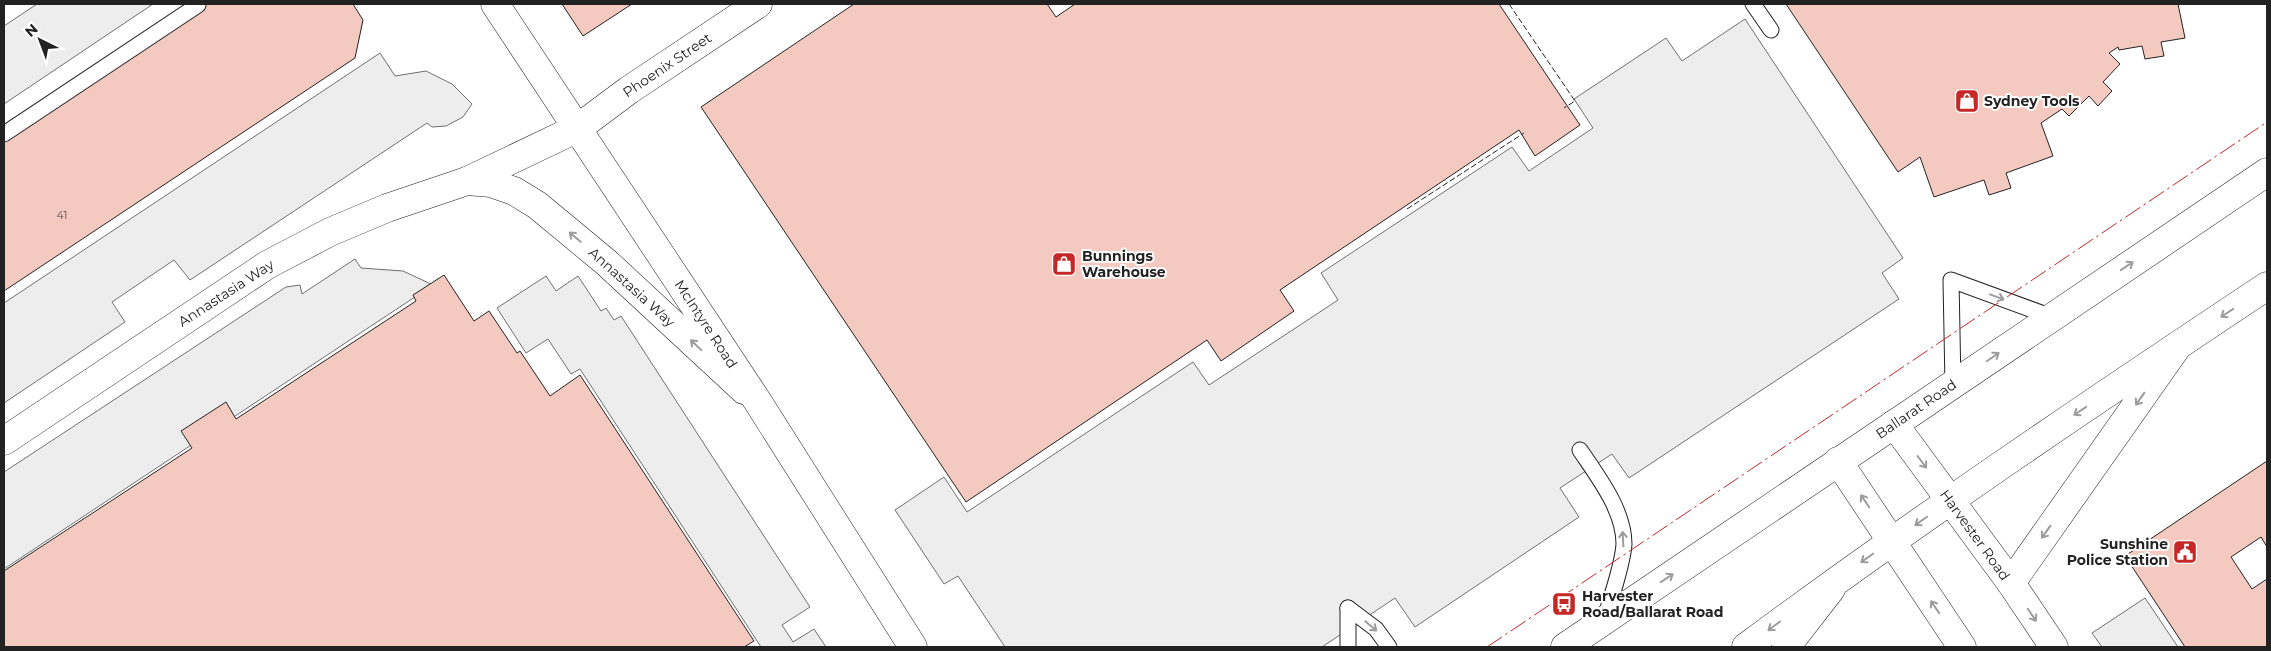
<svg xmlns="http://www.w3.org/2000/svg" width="2271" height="651" font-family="Montserrat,sans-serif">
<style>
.parking{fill:#ededed;stroke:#6f6f6f}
.building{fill:#f3c9c0;stroke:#222}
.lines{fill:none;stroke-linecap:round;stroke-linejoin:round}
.lane-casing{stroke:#222;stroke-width:17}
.street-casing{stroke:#222;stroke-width:29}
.secondary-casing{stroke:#222;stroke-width:29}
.primary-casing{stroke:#222;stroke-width:29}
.highway-casing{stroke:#222;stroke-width:29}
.lane{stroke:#fff;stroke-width:15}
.street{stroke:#fff;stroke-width:28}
.secondary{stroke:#fff;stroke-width:28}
.primary{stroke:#fff;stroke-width:28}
.highway{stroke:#fff;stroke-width:28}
.fence{stroke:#222;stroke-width:1;stroke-dasharray:6 2.5;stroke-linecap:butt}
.power{stroke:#c62828;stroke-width:1;stroke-dasharray:18 4 2.5 4;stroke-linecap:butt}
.oneway{stroke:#9c9c9c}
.labels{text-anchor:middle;stroke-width:4;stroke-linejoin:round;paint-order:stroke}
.number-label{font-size:11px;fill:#564c4a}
.street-label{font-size:14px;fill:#222;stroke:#fff}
.poi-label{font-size:14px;font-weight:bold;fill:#222;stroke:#fff;text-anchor:start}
</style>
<rect width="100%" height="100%" fill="#fff"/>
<g class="parking">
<polygon points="37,4 153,4 4,104 4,26"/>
<polygon points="1745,19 1903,258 1882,273 1899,299 1629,478 1612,454 1560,488 1579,517 1415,627 1395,598 1322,647 1005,647 958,576 944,584 895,510 944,477 967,512 1193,362 1209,385 1338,300 1321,273 1512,147 1529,171 1593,128 1574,99 1666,38 1682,61"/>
<polygon points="380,53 395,76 426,71 452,84 472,104 463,117 446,126 432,127 427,123 190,280 174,260 112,302 125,322 4,403 4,303"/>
<polygon points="355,259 361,268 403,271 433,285 4,569 4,472 286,287 300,285 302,294"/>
<polygon points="546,276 556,291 578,276 601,311 606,308 614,320 621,316 810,607 782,625 793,642 814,629 826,647 761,647 580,369 571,374 548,339 526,353 497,308"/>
<polygon points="2145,598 2178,647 2102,647 2092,633"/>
</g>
<g class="building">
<polygon points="203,4 353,4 363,20 355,58 4,291 4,138"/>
<polygon points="562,4 632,4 583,36"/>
<polygon points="854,4 1047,4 1056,17 1075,4 1499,4 1580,125 1535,156 1519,130 1280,290 1294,311 1221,361 1207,340 966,502 701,107"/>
<polygon points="1786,4 2178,4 2185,38 2161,42 2164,56 2145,59 2142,46 2119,50 2118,47 2109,53 2120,64 2103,82 2112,91 2098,106 2089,96 2069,116 2062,109 2041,123 2053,156 2006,173 2011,188 1989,195 1984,180 1934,197 1920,157 1898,172"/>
<polygon points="444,275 474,321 489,311 517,353 520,351 550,396 580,375 754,641 744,647 4,647 4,571 192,448 181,431 226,402 236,419 416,301 413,295"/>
<polygon points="2267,461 2267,547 2261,537 2231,557 2252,589 2267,579 2267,647 2185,647 2125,556"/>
</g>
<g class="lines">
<defs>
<g id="lane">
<polyline points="1753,4 1771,30"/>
<polyline points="4,134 198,5"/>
<polyline points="1953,385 1951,280 2052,317"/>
<path d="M 1580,450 C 1598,477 1624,510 1624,544 C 1623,564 1611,598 1605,618"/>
<polyline points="1348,608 1376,629 1389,647"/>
<polyline points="1348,647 1348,608"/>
</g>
<g id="street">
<polyline points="467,181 491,183 514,191 537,205 607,263 744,390"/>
<polyline points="4,441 267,265 330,232 387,208 467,181 578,128"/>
</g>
<g id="secondary">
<polyline points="578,128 629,90 758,4"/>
<polyline points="1894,424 2011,583 2054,647"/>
<polyline points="1838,461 1962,647"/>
<polyline points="2011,583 2177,347"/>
<polyline points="1786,647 1831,589"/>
</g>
<polyline id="primary" points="495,4 758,402 913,647"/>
<g id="highway">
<polyline points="1565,647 2267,172"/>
<path d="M 1746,647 C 1916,521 2091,403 2267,286"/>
</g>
</defs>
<use href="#lane" class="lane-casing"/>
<use href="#street" class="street-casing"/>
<use href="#secondary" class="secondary-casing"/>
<use href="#primary" class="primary-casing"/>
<use href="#highway" class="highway-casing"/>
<use href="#lane" class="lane"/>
<use href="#street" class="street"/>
<use href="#secondary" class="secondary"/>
<use href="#primary" class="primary"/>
<use href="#highway" class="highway"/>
<g class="fence">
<polyline points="1509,4 1575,101 1564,108"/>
<polyline points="1407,209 1524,133"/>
</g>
<polyline class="power" points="1487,647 2267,122"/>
</g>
<defs><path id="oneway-shaft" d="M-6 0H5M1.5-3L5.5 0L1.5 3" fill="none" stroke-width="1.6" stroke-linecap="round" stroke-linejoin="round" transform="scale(1.25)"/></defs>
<g class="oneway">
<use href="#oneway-shaft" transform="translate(575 237) rotate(-140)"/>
<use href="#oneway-shaft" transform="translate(2127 266) rotate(-34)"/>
<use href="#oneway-shaft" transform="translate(1997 297) rotate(20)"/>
<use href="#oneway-shaft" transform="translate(2227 313) rotate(146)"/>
<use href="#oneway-shaft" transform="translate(696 345) rotate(-137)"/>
<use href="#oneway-shaft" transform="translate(1993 357) rotate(-35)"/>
<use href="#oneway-shaft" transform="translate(2140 399) rotate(125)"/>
<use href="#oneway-shaft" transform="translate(2080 411) rotate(146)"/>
<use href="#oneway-shaft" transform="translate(1922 462) rotate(53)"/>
<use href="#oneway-shaft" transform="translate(1865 501) rotate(-124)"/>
<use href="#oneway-shaft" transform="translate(1921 521) rotate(145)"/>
<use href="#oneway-shaft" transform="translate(2046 532) rotate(125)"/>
<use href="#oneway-shaft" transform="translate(1623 539) rotate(-93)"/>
<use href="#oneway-shaft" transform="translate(1867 558) rotate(145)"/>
<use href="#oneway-shaft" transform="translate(1667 578) rotate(-34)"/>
<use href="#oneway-shaft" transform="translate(1935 607) rotate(-124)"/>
<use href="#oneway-shaft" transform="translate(2032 615) rotate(56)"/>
<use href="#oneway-shaft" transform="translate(1371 626) rotate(40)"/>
<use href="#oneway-shaft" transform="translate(1774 626) rotate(143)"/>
</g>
<defs>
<symbol id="shop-square" viewBox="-11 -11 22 22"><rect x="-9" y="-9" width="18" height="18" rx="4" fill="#c62828" stroke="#fff"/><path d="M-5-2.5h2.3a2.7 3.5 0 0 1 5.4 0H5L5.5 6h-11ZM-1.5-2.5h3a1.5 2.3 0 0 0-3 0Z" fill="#fff"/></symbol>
<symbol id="civic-square" viewBox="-11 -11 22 22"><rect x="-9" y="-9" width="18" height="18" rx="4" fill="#c62828" stroke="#fff"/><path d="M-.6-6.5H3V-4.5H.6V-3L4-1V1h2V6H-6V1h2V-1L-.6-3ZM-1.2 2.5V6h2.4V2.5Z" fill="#fff"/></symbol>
<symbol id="bus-square" viewBox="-11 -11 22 22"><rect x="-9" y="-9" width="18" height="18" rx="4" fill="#c62828" stroke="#fff"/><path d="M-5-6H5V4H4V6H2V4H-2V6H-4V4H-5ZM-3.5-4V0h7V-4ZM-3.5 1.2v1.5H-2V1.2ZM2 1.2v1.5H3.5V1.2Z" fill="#fff"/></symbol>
</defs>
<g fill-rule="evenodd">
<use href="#shop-square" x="1953" y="87" width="28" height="28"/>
<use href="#shop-square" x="1050" y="250" width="28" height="28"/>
<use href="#civic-square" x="2171" y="538" width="28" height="28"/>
<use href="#bus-square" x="1550" y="590" width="28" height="28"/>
</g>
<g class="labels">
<g class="number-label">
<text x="62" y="219">41</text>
</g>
<g class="street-label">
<text transform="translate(667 65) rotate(-34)" y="5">Phoenix Street</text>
<text transform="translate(632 287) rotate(42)" y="5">Annastasia Way</text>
<text transform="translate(226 293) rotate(-33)" y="5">Annastasia Way</text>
<text transform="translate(706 324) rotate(57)" y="5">McIntyre Road</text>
<text transform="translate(1916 409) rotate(-34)" y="5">Ballarat Road</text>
<text transform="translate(1975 535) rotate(54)" y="5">Harvester Road</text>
</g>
<g class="poi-label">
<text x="1984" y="106">Sydney Tools</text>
<text x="1082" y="261">Bunnings<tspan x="1082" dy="16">Warehouse</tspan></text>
<text x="2168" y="549" text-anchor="end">Sunshine<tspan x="2168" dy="16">Police Station</tspan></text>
<text x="1582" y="601">Harvester<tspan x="1582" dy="16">Road/Ballarat Road</tspan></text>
</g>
</g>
<rect width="2271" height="651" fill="none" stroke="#222222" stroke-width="10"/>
<g transform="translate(40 40) rotate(318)" stroke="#ffffff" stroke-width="4" paint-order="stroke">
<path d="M0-4L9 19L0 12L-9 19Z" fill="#222222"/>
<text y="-8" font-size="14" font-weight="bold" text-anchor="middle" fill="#222222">N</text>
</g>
</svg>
